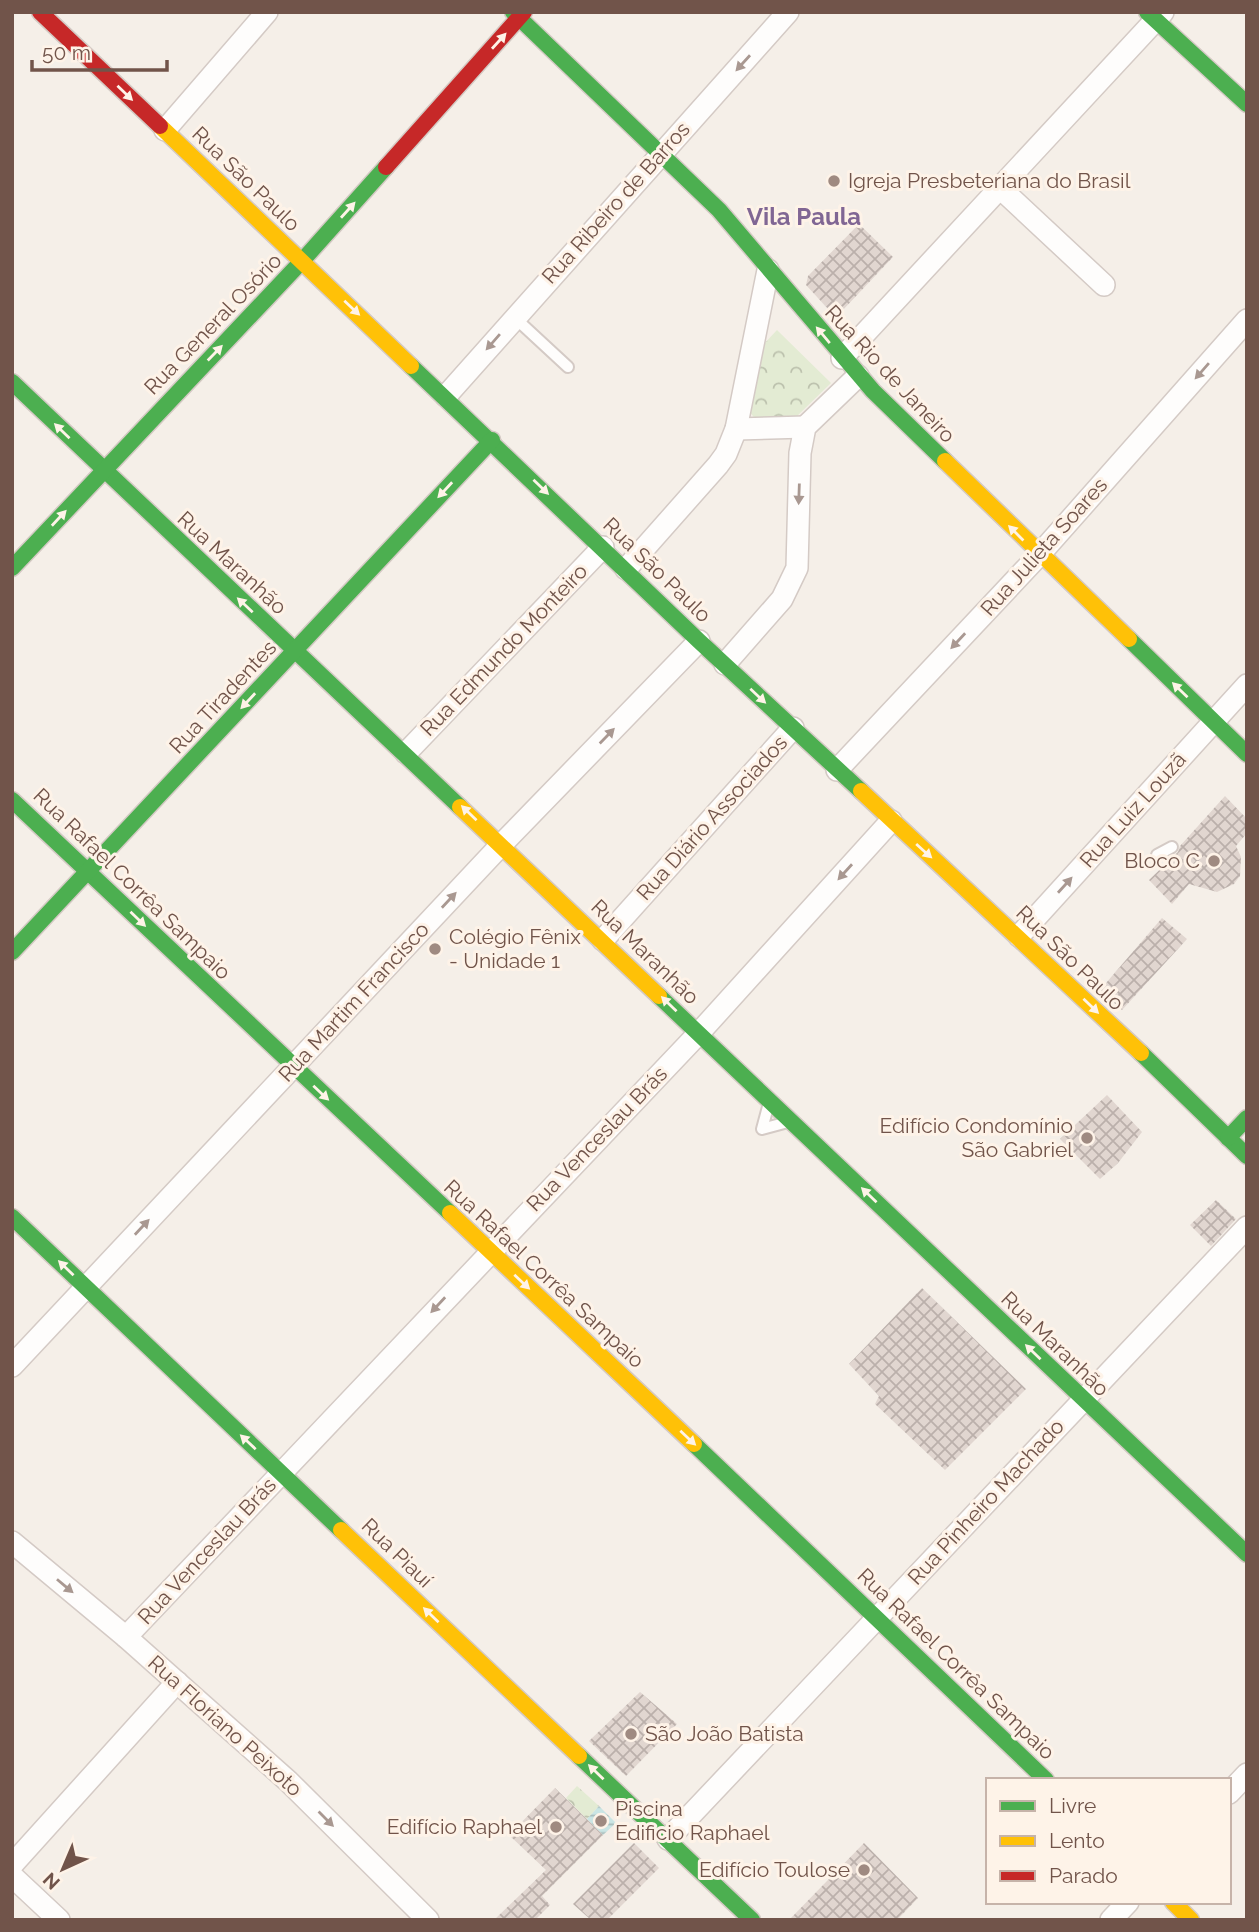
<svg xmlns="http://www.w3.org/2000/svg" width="1259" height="1932" font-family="Raleway,sans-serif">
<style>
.park{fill:url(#park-crowns)}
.water{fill:url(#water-rules)}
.building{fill:url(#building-cross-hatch)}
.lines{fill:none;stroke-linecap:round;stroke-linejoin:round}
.lane-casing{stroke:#d4cac5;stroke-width:14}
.street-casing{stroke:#d4cac5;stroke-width:24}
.fast-casing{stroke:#d4cac4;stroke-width:19}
.slow-casing{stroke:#d4cac4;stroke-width:19}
.jam-casing{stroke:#d4cac4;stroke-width:19}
.lane{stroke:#fefdfc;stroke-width:10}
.street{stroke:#fefdfc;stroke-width:21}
.fast{stroke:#4caf50;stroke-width:16}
.slow{stroke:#ffc107;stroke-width:16}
.jam{stroke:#c62828;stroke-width:16}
.oneway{fill:#fef3e8}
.oneway2{fill:#a99891}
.poi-dot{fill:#9f8a81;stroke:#fef3e8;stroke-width:2.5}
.labels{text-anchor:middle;stroke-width:6;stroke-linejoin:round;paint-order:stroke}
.street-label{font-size:21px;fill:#71544a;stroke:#fef3e8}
.poi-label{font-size:21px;fill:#71544a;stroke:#fef3e8;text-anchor:start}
.quarter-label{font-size:24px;font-weight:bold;fill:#806694;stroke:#fef3e8}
</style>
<defs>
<pattern id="park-crowns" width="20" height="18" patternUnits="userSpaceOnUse" patternTransform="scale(1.75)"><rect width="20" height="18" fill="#e3ebd3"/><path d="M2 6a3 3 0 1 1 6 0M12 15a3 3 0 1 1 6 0" fill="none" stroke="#bcc1ad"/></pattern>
<pattern id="water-rules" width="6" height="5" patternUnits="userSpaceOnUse" patternTransform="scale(1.75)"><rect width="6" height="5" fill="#cae5e4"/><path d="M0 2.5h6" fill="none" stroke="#a8bcbb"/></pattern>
<pattern id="building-cross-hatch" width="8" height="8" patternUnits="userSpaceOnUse" patternTransform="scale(1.75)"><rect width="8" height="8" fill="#e1d6d0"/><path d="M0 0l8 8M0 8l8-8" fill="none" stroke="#bbb0ab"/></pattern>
</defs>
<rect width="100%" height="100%" fill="#f5efe8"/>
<g class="park">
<polygon points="777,330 831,383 792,421 758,422 748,410 763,345"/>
<polygon points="577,1786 599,1806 587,1819 566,1798"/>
</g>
<polygon class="water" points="599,1806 616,1823 603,1835 587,1819"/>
<g class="building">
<polygon points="859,224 893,257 841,312 834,306 830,311 806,285 808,276"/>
<polygon points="1225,796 1247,819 1247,833 1236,846 1241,857 1240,876 1234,884 1217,892 1189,884 1172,904 1149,880 1178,852 1180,846"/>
<polygon points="1162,918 1187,939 1122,1010 1100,990"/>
<polygon points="1107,1095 1142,1132 1118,1163 1100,1179 1060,1139"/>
<polygon points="1216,1200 1236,1219 1211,1246 1190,1225"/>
<polygon points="922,1288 1026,1389 945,1470 875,1404 879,1396 849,1364"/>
<polygon points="640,1692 677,1724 626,1776 589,1741"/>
<polygon points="555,1788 603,1835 542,1896 550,1905 535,1920 494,1920 546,1870 509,1835"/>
<polygon points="634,1843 659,1868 607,1920 591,1920 573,1904"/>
<polygon points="864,1843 918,1898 897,1920 789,1920"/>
</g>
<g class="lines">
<defs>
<g id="lane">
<polyline points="514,317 568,367"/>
<polyline points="1157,855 1172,847"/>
<polyline points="769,1103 762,1129 788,1122"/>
</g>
<g id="street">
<polyline points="165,130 267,12"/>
<polyline points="998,186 1104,285"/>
<polyline points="842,358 1163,12"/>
<polyline points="446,396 788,12"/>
<polyline points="736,429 805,427"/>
<polyline points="626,569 718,465 726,454 736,429 768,270"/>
<polyline points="725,664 782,599 797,568 800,453 805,427 858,376"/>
<polyline points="406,753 603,547"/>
<polyline points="837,770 1039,555 1247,320"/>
<polyline points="1019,936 1247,685"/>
<polyline points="603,940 793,728"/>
<polyline points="12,1366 501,845 699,641"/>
<polyline points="12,1542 126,1637 288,1781 428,1920"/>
<polyline points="126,1637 699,1033 891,821"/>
<polyline points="1229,1793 1247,1774"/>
<polyline points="668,1839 1247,1227"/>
<polyline points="12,1865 177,1682"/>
<polyline points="12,1876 59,1920"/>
<polyline points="1111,1920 1128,1902"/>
</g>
<g id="fast">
<polyline points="513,12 719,210 873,391 945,461"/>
<polyline points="1147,12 1247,104"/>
<polyline points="411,366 699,641 861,791"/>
<polyline points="12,382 460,807"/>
<polyline points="12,568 302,261 386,167"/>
<polyline points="1129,639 1247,754"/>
<polyline points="12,800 450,1213"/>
<polyline points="12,952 492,440"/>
<polyline points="659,996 1247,1554"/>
<polyline points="1141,1053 1247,1156"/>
<polyline points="1228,1138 1247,1118"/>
<polyline points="12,1217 341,1530"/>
<polyline points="694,1444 1046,1780"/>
<polyline points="579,1756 752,1920"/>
</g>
<g id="slow">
<polyline points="160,126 411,366"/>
<polyline points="945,461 1129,639"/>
<polyline points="861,791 1141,1053"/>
<polyline points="460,807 659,996"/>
<polyline points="450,1213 694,1444"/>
<polyline points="341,1530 579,1756"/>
<polyline points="1173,1902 1191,1920"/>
</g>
<g id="jam">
<polyline points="40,12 160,126"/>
<polyline points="386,167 524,12"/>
</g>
</defs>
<use href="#lane" class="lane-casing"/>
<use href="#street" class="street-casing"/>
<use href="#fast" class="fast-casing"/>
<use href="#slow" class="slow-casing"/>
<use href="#jam" class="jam-casing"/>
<use href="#lane" class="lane"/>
<use href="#street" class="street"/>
<use href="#fast" class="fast"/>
<use href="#slow" class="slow"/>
<use href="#jam" class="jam"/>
</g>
<defs><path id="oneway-solid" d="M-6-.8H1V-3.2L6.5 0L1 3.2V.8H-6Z" transform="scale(1.75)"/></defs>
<g class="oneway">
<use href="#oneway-solid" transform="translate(499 41) rotate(-48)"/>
<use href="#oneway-solid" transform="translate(125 93) rotate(44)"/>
<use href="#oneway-solid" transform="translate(348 210) rotate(-48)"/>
<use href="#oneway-solid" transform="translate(352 308) rotate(43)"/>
<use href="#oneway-solid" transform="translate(823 335) rotate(-130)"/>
<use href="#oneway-solid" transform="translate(215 353) rotate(-46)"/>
<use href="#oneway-solid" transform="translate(62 431) rotate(-136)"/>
<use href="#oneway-solid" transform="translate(541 487) rotate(44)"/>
<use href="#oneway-solid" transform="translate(445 490) rotate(133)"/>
<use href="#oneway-solid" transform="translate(59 518) rotate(-47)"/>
<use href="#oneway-solid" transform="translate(1016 533) rotate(-135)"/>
<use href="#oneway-solid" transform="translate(245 605) rotate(-137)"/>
<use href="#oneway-solid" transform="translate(1180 690) rotate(-136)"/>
<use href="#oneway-solid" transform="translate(758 696) rotate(43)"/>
<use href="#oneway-solid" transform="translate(248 701) rotate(133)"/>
<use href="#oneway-solid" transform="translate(469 813) rotate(-136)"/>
<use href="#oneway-solid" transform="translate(924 851) rotate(42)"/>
<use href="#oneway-solid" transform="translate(138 919) rotate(44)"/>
<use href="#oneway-solid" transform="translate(669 1004) rotate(-136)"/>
<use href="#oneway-solid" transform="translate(1091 1006) rotate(44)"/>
<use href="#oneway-solid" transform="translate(321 1093) rotate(43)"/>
<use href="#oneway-solid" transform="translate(869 1195) rotate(-136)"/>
<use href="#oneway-solid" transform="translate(66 1268) rotate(-136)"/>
<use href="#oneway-solid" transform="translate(522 1282) rotate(43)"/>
<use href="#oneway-solid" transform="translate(1033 1352) rotate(-136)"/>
<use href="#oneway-solid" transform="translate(688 1438) rotate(43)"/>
<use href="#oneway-solid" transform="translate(248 1442) rotate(-137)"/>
<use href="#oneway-solid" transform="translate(431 1615) rotate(-136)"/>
<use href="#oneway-solid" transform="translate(596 1772) rotate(-136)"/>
</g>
<g class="oneway2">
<use href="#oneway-solid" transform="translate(743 63) rotate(132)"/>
<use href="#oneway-solid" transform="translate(493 342) rotate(131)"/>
<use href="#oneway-solid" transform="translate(1202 371) rotate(131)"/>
<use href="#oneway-solid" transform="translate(799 494) rotate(92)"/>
<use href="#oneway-solid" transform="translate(958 641) rotate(133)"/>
<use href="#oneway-solid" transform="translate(607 736) rotate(-46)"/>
<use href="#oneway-solid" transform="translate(845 872) rotate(132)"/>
<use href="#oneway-solid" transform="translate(1065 885) rotate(-48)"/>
<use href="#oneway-solid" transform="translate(449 900) rotate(-47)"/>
<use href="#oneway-solid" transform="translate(142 1227) rotate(-47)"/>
<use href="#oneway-solid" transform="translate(438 1305) rotate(133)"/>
<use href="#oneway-solid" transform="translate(65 1586) rotate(40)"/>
<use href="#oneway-solid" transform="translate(326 1819) rotate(45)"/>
</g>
<g class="poi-dot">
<circle cx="834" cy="181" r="7"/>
<circle cx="1214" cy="861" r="7"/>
<circle cx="435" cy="949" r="7"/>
<circle cx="1087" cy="1138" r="7"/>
<circle cx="631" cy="1734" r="7"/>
<circle cx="601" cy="1821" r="7"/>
<circle cx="556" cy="1827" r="7"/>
<circle cx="864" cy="1870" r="7"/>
</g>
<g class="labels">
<g class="street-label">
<text transform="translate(246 179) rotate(44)" y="7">Rua São Paulo</text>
<text transform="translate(616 203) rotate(-48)" y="7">Rua Ribeiro de Barros</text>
<text transform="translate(213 324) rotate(-46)" y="7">Rua General Osório</text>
<text transform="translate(890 374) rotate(47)" y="7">Rua Rio de Janeiro</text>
<text transform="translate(1044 547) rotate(-48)" y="7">Rua Julieta Soares</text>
<text transform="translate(232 563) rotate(43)" y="7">Rua Maranhão</text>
<text transform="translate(657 570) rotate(44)" y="7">Rua São Paulo</text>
<text transform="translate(504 650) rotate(-46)" y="7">Rua Edmundo Monteiro</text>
<text transform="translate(223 697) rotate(-47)" y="7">Rua Tiradentes</text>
<text transform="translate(1133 810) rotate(-48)" y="7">Rua Luiz Louzã</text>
<text transform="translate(712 818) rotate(-48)" y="7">Rua Diário Associados</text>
<text transform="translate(132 884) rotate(44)" y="7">Rua Rafael Corrêa Sampaio</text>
<text transform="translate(645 952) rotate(44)" y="7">Rua Maranhão</text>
<text transform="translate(1070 958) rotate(44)" y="7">Rua São Paulo</text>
<text transform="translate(354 1002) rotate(-47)" y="7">Rua Martim Francisco</text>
<text transform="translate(597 1139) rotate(-46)" y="7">Rua Venceslau Brás</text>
<text transform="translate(544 1274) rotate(43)" y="7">Rua Rafael Corrêa Sampaio</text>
<text transform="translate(1055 1344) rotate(44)" y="7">Rua Maranhão</text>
<text transform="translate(986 1502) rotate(-47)" y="7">Rua Pinheiro Machado</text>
<text transform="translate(207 1551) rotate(-47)" y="7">Rua Venceslau Brás</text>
<text transform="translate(397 1553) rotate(44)" y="7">Rua Piauí</text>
<text transform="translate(956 1664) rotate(44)" y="7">Rua Rafael Corrêa Sampaio</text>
<text transform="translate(225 1726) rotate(42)" y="7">Rua Floriano Peixoto</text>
</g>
<g class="poi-label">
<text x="848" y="188">Igreja Presbeteriana do Brasil</text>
<text x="1200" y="868" text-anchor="end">Bloco C</text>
<text x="449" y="944">Colégio Fênix<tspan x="449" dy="24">- Unidade 1</tspan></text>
<text x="1073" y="1133" text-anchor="end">Edifício Condomínio<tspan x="1073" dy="24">São Gabriel</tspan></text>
<text x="645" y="1741">São João Batista</text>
<text x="615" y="1816">Piscina<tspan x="615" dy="24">Edificio Raphael</tspan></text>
<text x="542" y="1834" text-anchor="end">Edifício Raphael</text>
<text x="850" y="1877" text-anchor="end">Edifício Toulose</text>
</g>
<g class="quarter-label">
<text x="804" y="225">Vila Paula</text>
</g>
</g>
<rect width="1259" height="1932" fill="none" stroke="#71544a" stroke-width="28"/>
<rect x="986" y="1778" width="245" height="126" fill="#fef3e8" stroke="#c6b3a9" stroke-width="2"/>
<rect x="1000" y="1801" width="35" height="10" fill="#4caf50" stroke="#c6b3a9" stroke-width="2"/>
<text x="1049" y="1813" font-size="21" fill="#71544a">Livre</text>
<rect x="1000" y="1836" width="35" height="10" fill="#ffc107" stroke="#c6b3a9" stroke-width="2"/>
<text x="1049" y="1848" font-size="21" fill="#71544a">Lento</text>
<rect x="1000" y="1871" width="35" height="10" fill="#c62828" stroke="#c6b3a9" stroke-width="2"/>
<text x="1049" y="1883" font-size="21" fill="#71544a">Parado</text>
<g transform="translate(63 1869) rotate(224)" stroke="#fef3e8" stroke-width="5" paint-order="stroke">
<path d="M0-5L12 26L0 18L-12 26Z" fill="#71544a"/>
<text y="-10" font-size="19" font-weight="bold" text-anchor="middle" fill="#71544a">N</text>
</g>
<path d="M32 60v10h135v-10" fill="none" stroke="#71544a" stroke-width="3.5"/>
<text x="42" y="60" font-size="21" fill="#71544a" stroke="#fef3e8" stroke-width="5" paint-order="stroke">50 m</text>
</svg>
